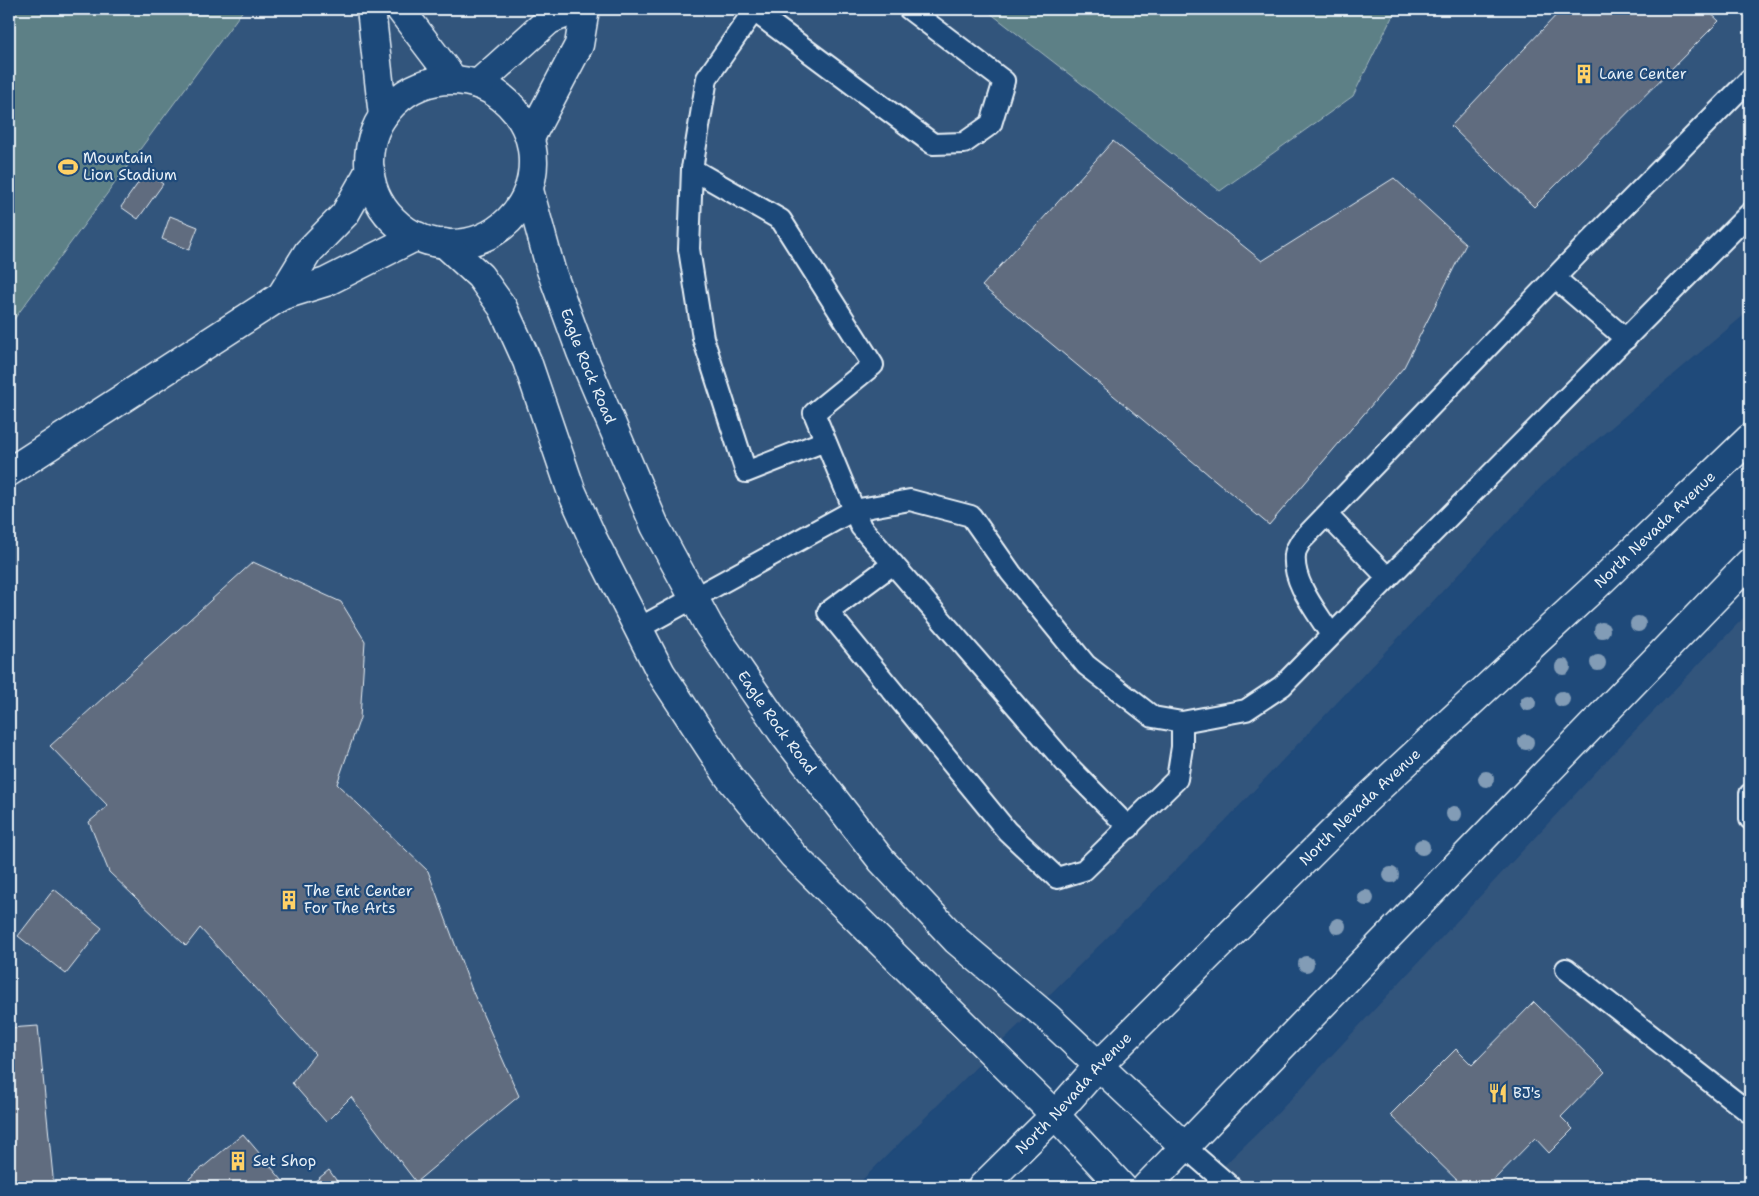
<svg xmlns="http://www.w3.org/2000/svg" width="1759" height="1196" font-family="'Shantell Sans',sans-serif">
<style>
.built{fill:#32547c}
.green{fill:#5d8086;stroke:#a2b8bf}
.building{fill:#606c7f;stroke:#e8f1f8}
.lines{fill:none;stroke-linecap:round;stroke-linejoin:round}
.service-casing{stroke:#e8f1f8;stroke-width:24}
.minor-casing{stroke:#e8f1f8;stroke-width:31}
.primary-casing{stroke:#e8f1f8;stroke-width:31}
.service{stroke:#1f4a7a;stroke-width:20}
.minor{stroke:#1f4a7a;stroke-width:28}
.primary{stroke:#1f4a7a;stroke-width:28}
.tree{fill:#829cb6}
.labels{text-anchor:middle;stroke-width:4.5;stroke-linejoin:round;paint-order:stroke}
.poi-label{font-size:15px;fill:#e8f1f8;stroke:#1f4a7a;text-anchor:start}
.street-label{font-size:15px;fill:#e8f1f8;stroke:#1f4a7a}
</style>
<rect width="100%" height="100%" fill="#1f4a7a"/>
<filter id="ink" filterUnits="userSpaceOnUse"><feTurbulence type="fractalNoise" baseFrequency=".02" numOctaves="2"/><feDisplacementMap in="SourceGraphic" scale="10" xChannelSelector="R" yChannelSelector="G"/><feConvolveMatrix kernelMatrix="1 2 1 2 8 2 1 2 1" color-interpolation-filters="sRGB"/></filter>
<g filter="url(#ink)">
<g class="built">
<polygon points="9,9 1750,9 1750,310 1542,486 1224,822 855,1187 9,1187"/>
<polygon points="1750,611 1750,1187 1202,1187 1276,1115 1623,743"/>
</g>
<g class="green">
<polygon points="9,9 244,9 9,326"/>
<polygon points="985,9 1396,9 1353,96 1220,191"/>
</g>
<g class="building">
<polygon points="1562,9 1706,9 1719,21 1534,207 1451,126"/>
<polygon points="1113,141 1262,261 1394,178 1466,244 1404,367 1269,525 982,286"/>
<polygon points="146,172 163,184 138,219 121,207"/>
<polygon points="170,216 198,227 189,250 162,239"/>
<polygon points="253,562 341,602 365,641 360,718 337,784 428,871 472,990 519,1096 416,1182 351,1097 326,1122 292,1083 315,1054 200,928 186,946 109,872 89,822 108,806 50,746"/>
<polygon points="54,889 102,928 66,974 18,936"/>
<polygon points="1534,1002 1605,1072 1561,1117 1573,1129 1549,1153 1535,1138 1487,1187 1483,1187 1478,1183 1473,1187 1464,1187 1390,1115 1456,1049 1472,1065"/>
<polygon points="38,1026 54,1187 9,1187 9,1028"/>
<polygon points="243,1134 288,1187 179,1187"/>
<polygon points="329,1170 341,1187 308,1187"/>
</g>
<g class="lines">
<defs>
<g id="service">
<polyline points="754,11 933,144 964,143 991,124 1004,81 909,9"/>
<polyline points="692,169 707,78 755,9"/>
<polyline points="1556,279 1626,339"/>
<polyline points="825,441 746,472 703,338 689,249 692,169 781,220 873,365 814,413 861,527 1069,767 1129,828"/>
<polyline points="1327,515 1388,578 1750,213"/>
<polyline points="893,564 828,612 1007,831 1057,878 1084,870 1177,779 1182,747 1182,722"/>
<polyline points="639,628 854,510 910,500 971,516 1011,573 1086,665 1153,717 1182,722 1246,710 1282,686 1388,578"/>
<path d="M 1331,635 C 1318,613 1292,583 1295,555 C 1295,550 1299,545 1301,541 L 1589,242 L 1750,79"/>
<polyline points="1750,794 1750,819"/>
<polyline points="1566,969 1750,1113"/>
<polyline points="1186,1148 1231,1187"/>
</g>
<g id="minor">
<polyline points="371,9 383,116"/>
<polyline points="400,9 453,79"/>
<circle cx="451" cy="162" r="82"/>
<polyline points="478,84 549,20 577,9"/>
<polyline points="530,138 579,45 585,9"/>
<path id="s1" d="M 529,190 L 551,270 L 581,352 L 655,526 L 709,626 L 785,736 L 882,861 L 956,940 L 1047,1017 L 1186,1148"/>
<polyline points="444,243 480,276 503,308 527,361 571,490 593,539 661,673 729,777 793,855 1055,1115 1122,1187"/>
<polyline points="281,296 308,252 345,214 370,170"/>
<polyline points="9,472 281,296 326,282 417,236"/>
</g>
<g id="primary">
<path id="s2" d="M 982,1187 L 1055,1115 L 1099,1065 L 1356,809 L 1596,586 L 1750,438"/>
<polyline points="1146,1187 1750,562"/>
</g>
</defs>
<use href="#service" class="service-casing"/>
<use href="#minor" class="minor-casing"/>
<use href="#primary" class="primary-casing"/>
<use href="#service" class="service"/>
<use href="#minor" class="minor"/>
<use href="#primary" class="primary"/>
</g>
<g class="tree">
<circle cx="1638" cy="624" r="8"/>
<circle cx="1602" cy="630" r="8"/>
<circle cx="1598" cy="663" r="8"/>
<circle cx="1563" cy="667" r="8"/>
<circle cx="1562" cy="699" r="8"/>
<circle cx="1528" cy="703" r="8"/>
<circle cx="1526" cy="742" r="8"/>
<circle cx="1486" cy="779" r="8"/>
<circle cx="1454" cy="814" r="8"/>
<circle cx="1422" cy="847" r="8"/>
<circle cx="1391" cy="875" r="8"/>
<circle cx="1366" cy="898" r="8"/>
<circle cx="1338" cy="926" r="8"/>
<circle cx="1306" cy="964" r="8"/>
</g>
</g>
<defs>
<symbol id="building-bare" viewBox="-9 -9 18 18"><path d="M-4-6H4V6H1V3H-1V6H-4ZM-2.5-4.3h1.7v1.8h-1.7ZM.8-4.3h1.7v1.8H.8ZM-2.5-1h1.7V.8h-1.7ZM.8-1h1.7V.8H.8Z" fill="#ffd166" stroke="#1f4a7a" stroke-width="2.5" paint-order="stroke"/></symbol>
<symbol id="stadium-bare" viewBox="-9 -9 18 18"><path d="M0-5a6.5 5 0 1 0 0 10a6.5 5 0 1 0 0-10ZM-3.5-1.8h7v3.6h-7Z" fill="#ffd166" stroke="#1f4a7a" stroke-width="2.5" paint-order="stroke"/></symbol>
<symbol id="restaurant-bare" viewBox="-9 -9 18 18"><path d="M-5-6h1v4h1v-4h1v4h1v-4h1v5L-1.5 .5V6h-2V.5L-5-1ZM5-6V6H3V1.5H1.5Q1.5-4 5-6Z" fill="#ffd166" stroke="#1f4a7a" stroke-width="2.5" paint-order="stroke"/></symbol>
</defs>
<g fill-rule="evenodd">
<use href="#building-bare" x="1570" y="60" width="28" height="28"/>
<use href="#stadium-bare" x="54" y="153" width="28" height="28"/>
<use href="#building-bare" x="275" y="886" width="28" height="28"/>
<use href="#restaurant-bare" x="1484" y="1079" width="28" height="28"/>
<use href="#building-bare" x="224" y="1147" width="28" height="28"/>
</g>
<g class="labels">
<g class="poi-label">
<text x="1599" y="79">Lane Center</text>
<text x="83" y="163">Mountain<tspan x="83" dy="17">Lion Stadium</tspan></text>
<text x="304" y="896">The Ent Center<tspan x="304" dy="17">For The Arts</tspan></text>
<text x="1513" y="1098">BJ's</text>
<text x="253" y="1166">Set Shop</text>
</g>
<g class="street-label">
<text dy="5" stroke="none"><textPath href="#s1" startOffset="186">Eagle Rock Road</textPath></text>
<text dy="5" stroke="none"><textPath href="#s2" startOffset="941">North Nevada Avenue</textPath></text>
<text dy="5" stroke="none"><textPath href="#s1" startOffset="591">Eagle Rock Road</textPath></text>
<text dy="5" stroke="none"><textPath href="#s2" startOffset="536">North Nevada Avenue</textPath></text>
<text dy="5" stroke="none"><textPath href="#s2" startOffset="131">North Nevada Avenue</textPath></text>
</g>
</g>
<rect width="1759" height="1196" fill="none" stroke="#1f4a7a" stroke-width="30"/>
<rect x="15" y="15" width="1729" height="1166" fill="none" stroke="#e8f1f8" stroke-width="2" filter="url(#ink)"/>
</svg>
